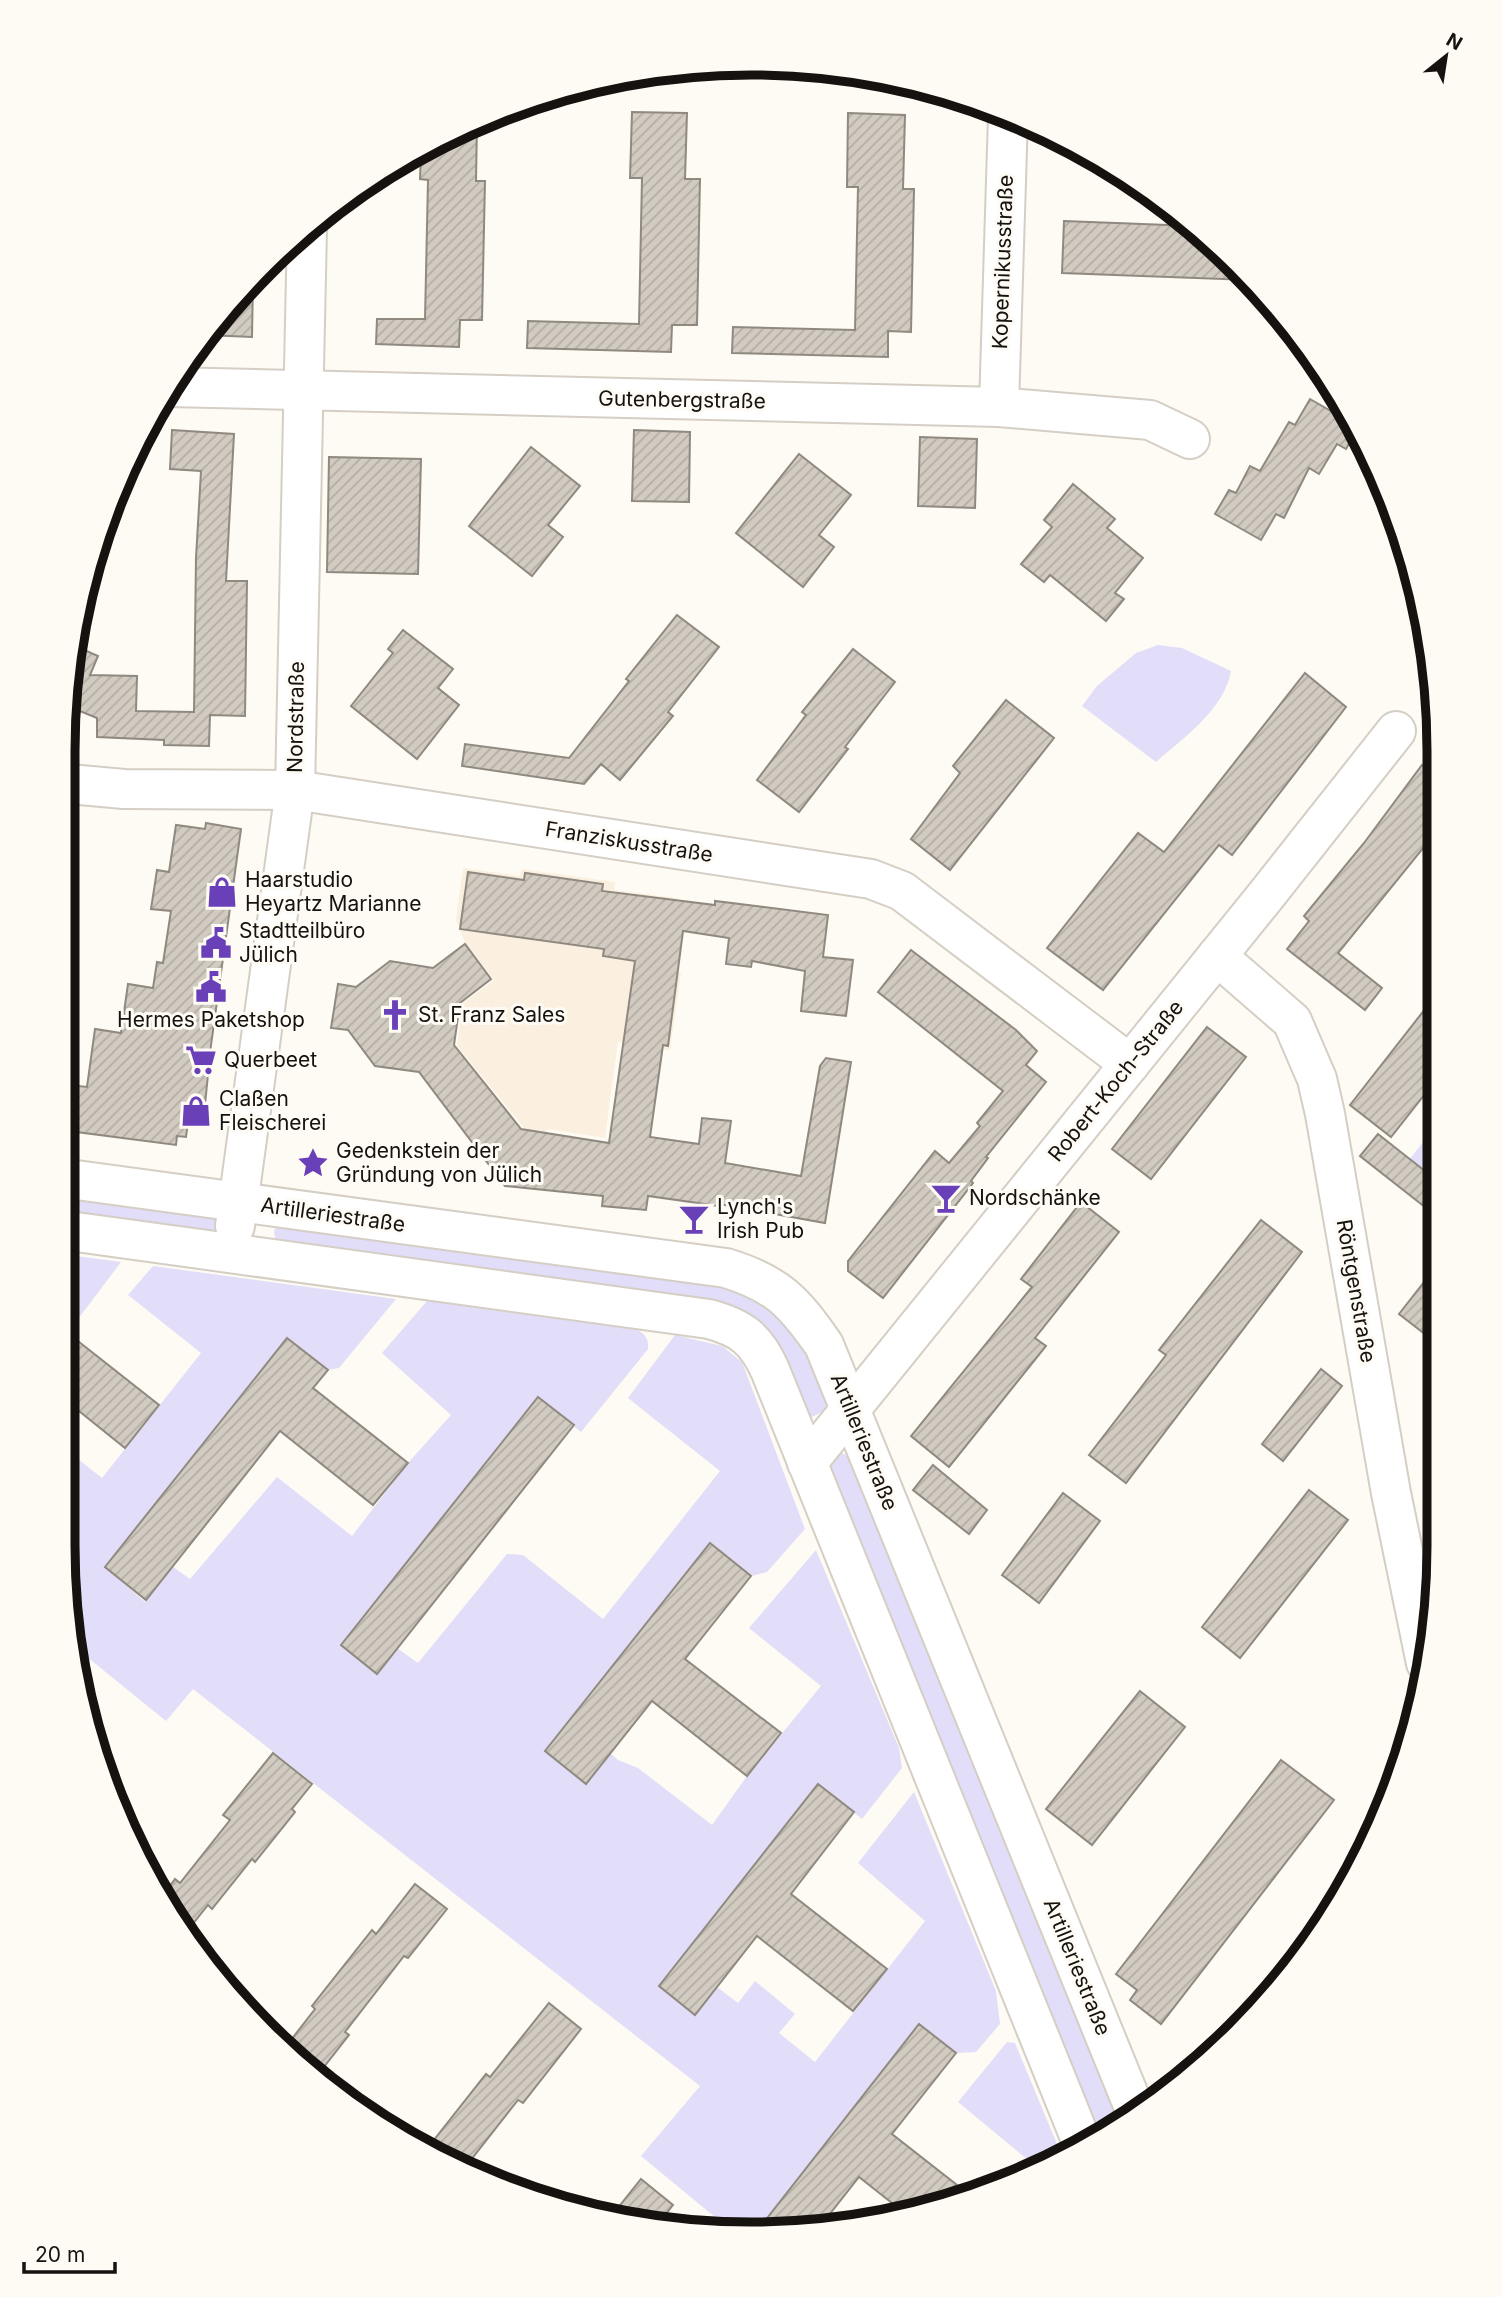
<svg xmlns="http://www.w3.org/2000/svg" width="1502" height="2297" font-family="Inter,sans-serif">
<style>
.built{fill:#fbf0df}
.green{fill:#e2ddf8}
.building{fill:url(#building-hatch);stroke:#8f8980;stroke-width:2}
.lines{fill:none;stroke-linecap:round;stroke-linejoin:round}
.minor-casing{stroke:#d5cec4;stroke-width:42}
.minor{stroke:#fff;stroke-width:38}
.labels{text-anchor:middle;stroke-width:6;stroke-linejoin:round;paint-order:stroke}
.street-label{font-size:21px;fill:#15120f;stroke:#fefbf4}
.poi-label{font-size:21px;fill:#15120f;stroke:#fefbf4;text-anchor:start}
.rim{fill:none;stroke:#15120f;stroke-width:9}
</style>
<defs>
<pattern id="building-hatch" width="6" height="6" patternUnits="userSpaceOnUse" patternTransform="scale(1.75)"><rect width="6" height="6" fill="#d1cbc1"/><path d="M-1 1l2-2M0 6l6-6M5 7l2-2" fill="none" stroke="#b3ada5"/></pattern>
</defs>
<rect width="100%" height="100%" fill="#fefbf4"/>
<polygon class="built" points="463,868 520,876 522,869 615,882 614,890 677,898 667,971 681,973 670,1050 618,1042 605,1138 547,1129 546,1137 529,1134 457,1046 462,1004 494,980 464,940 456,920"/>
<g class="green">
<path d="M 1158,645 L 1182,648 L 1231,671 C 1224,710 1184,737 1156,762 L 1082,706 L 1097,686 L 1136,653 Z"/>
<polygon points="1436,1125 1435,1179 1410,1159"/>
<polygon points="69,1188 209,1208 218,1221 217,1229 207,1237 69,1217"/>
<path d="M 280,1218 L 665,1272 L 760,1296 L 794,1330 L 827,1401 L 826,1410 L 806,1420 L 769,1345 L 279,1245 C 272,1235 273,1228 280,1218 Z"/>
<polygon points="69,1255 121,1262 78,1319 69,1311"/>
<path d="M 153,1266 L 396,1299 L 339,1368 L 328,1370 L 286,1338 L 105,1567 L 145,1602 L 172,1566 L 190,1579 L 277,1477 L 352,1536 L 408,1463 L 451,1415 L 382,1353 L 427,1301 L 638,1330 C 646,1335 649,1340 648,1349 L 581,1432 L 537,1397 L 341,1645 L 377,1673 L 397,1648 L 418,1663 L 507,1554 L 523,1555 L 603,1619 L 720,1471 L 628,1398 L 675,1335 L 722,1346 L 742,1362 L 805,1529 L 767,1572 L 751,1576 L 709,1544 L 545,1752 L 586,1784 L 610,1753 L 618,1760 L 638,1768 L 712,1825 L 747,1776 L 821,1686 L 749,1628 L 816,1550 L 899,1748 L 902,1768 L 862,1819 L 818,1784 L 659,1986 L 695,2015 L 717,1987 L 738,2003 L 755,1981 L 795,2014 L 779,2033 L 815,2062 L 925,1921 L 858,1863 L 914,1792 L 996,1991 L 1000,2024 L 976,2052 L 956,2053 L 764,2231 L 733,2232 L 641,2156 L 700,2086 L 193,1689 L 166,1721 L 71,1644 L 69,1636 L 69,1452 L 102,1478 L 201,1353 L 128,1295 Z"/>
<polygon points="837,1452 851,1456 1123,2123 1095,2138 822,1470"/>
<polygon points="1007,2042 1015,2043 1062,2156 1039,2169 958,2102"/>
</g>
<g class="building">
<polygon points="632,112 687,113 685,179 700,179 697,325 672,325 671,352 527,348 528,321 639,324 642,178 630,178"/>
<polygon points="848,113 905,115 903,189 914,189 911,332 888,331 888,357 732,353 733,327 855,330 858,187 847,187"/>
<polygon points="477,123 476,181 485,181 482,320 460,320 459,347 376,344 377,319 425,319 428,180 420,179 421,150 446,134"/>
<polygon points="1064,221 1194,226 1204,233 1248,280 1062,273"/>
<polygon points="253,279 252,337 206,335 233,298"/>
<polygon points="1310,399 1355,425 1357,430 1346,449 1337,444 1319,474 1309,468 1284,518 1276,514 1261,540 1215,514 1229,490 1236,493 1250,466 1260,471 1289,422 1295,425"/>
<polygon points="172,430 234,434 226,581 247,581 245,716 210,715 209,746 164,745 164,740 97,737 97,718 75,709 69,722 69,661 73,645 98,656 90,675 137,676 136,711 194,712 196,558 201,471 170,469"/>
<polygon points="634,430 690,432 689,502 632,501"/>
<polygon points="920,437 977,439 975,508 918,506"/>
<polygon points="531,447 580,486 548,525 563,537 532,576 469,526"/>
<polygon points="799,454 851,495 819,535 834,547 803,587 736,533"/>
<polygon points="329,457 421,459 418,574 327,572"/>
<polygon points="1073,484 1115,519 1107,528 1143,558 1115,593 1124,599 1106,621 1050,575 1044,582 1021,564 1052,527 1044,520"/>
<polygon points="677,615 719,647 668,712 673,716 620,780 601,764 584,784 462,766 465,744 569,758 629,681 626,679"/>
<polygon points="403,630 453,669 438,688 459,705 417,759 351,706 393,653 388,649"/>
<polygon points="853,649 895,682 845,747 848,749 799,812 757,780 806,715 802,712"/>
<polygon points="1305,673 1346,707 1232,855 1219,845 1103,990 1047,948 1138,833 1164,852"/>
<polygon points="1006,700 1054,738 950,870 911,839 960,773 953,766"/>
<polygon points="1422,765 1437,776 1437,831 1338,953 1382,988 1365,1010 1287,949 1309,921 1304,916 1364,843"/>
<polygon points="206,823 241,829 211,1045 203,1124 188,1122 186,1137 177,1136 176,1145 69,1131 69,1085 87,1087 95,1029 121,1033 128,984 153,988 157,962 163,963 171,911 151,909 157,870 169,872 176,825 205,829"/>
<polygon points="468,872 524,880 525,873 603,884 602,891 715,905 715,901 828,915 823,957 853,960 846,1016 801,1011 805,971 752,961 751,967 726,964 729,938 683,931 668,1046 663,1045 650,1137 699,1144 702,1118 731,1121 725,1163 801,1176 820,1066 826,1058 851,1062 825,1223 719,1204 719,1206 648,1196 646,1210 602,1206 603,1196 505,1186 419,1072 375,1066 348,1030 331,1028 338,984 356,987 390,961 433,968 465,944 491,979 460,1003 454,1045 521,1129 609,1143 635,961 603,956 604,949 460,929"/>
<polygon points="911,950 1016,1030 1037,1051 1026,1065 1046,1082 986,1157 988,1158 971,1181 973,1183 883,1298 848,1271 848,1261 935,1151 949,1163 980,1126 977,1123 1003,1091 878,992"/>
<polygon points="1436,995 1436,1080 1391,1137 1350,1105"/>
<polygon points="1207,1027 1246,1057 1151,1179 1112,1149"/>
<polygon points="1378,1134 1435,1179 1435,1215 1360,1156"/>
<polygon points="1081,1202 1119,1232 1035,1338 1046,1346 949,1467 911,1436 1032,1287 1021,1279"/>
<polygon points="1261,1220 1302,1252 1126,1483 1089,1455 1166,1355 1159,1350"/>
<polygon points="1435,1268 1435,1342 1399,1314"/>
<polygon points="69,1334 159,1405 125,1448 69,1403"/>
<polygon points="287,1338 328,1370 313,1388 408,1463 373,1505 280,1431 146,1600 105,1567"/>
<polygon points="1321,1369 1342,1386 1283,1461 1262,1444"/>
<polygon points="538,1397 574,1425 377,1674 341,1645"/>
<polygon points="933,1465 987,1510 969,1534 913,1490"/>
<polygon points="1309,1490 1348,1520 1240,1658 1202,1627"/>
<polygon points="1063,1493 1100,1521 1039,1603 1002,1575"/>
<polygon points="710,1543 751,1576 685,1659 781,1733 747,1776 652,1701 586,1784 545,1751"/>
<polygon points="1140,1691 1185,1727 1092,1845 1046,1809"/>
<polygon points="273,1753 312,1784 292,1809 295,1812 255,1862 252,1859 212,1909 208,1905 184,1935 163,1895 175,1879 180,1883 230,1820 223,1815"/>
<polygon points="1281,1760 1334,1800 1161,2024 1130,2000 1137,1990 1116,1974"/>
<polygon points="818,1784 854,1812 791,1894 887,1969 853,2011 757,1936 695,2015 659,1986"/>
<polygon points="415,1884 447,1909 408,1958 404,1956 345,2032 349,2035 316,2077 284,2049 315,2009 312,2006 372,1930 376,1934"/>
<polygon points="549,2003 581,2029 523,2103 518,2100 463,2170 446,2163 426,2150 486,2074 490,2077"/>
<polygon points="919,2024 956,2053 892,2134 971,2196 929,2210 907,2215 859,2177 818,2229 757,2231"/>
<polygon points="641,2179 673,2205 659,2223 613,2214"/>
</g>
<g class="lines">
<defs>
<g id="minor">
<polyline points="169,387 999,407 1150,420 1190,439"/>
<polyline points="999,407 1008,116"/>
<polyline points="69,784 124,789 295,790 871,879 902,891 1130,1064"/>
<polyline points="1217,956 1292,1021 1317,1079 1325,1114 1391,1493 1426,1663"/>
<path d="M 69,1179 L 726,1268 C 778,1284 794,1302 824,1345 L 1137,2115"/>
<polyline points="235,1226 295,790 307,228"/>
<path d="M 69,1231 L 709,1319 C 742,1328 756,1339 770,1370 L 1083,2145"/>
<polyline points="807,1463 1264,898 1396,731"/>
</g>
</defs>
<use href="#minor" class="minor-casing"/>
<use href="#minor" class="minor"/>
</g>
<defs>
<symbol id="shop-bare" viewBox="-9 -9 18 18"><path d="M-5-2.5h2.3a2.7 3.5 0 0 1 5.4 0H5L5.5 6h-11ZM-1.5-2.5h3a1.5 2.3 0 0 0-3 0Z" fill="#6a40b8" stroke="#fefbf4" stroke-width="2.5" paint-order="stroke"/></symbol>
<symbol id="civic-bare" viewBox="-9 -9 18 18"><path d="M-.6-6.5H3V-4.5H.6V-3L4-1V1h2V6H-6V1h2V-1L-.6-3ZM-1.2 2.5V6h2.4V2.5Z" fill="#6a40b8" stroke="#fefbf4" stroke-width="2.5" paint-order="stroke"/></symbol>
<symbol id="church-bare" viewBox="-9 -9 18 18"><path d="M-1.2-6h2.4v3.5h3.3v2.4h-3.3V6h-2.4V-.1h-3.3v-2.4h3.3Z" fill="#6a40b8" stroke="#fefbf4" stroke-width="2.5" paint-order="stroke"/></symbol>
<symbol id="supermarket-bare" viewBox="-9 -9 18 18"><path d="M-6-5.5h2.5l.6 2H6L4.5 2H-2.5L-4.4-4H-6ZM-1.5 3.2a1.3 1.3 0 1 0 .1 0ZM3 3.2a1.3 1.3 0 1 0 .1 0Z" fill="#6a40b8" stroke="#fefbf4" stroke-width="2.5" paint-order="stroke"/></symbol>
<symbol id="sight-bare" viewBox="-9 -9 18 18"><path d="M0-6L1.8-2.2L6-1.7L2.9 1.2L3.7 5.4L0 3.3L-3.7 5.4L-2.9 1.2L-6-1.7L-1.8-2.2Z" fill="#6a40b8" stroke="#fefbf4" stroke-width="2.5" paint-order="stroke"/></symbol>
<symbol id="bar-bare" viewBox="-9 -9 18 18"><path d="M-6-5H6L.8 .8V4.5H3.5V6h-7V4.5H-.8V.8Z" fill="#6a40b8" stroke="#fefbf4" stroke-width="2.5" paint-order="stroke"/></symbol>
</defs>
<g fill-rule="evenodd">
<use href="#shop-bare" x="200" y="870" width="44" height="44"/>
<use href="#civic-bare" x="194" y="921" width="44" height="44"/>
<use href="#civic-bare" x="189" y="965" width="44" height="44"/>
<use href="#church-bare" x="373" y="993" width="44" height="44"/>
<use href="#supermarket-bare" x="179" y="1038" width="44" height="44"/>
<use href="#shop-bare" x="174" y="1089" width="44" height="44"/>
<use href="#sight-bare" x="291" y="1141" width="44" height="44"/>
<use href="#bar-bare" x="924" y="1176" width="44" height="44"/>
<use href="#bar-bare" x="672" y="1197" width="44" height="44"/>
</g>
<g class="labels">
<g class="street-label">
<text transform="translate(1003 262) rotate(-88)" y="7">Kopernikusstraße</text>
<text transform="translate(682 400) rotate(1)" y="7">Gutenbergstraße</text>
<text transform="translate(296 717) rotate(-89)" y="7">Nordstraße</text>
<text transform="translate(629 842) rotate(9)" y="7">Franziskusstraße</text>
<text transform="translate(1116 1081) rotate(-51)" y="7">Robert-Koch-Straße</text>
<text transform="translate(333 1215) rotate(8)" y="7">Artilleriestraße</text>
<text transform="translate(1356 1291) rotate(80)" y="7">Röntgenstraße</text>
<text transform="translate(864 1442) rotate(68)" y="7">Artilleriestraße</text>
<text transform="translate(1077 1967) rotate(68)" y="7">Artilleriestraße</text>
</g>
<g class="poi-label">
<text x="245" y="887">Haarstudio<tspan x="245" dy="24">Heyartz Marianne</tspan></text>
<text x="239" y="938">Stadtteilbüro<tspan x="239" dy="24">Jülich</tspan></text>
<text x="418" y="1022">St. Franz Sales</text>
<text x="211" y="1027" text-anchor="middle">Hermes Paketshop</text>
<text x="224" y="1067">Querbeet</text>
<text x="219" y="1106">Claßen<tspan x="219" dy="24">Fleischerei</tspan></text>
<text x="336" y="1158">Gedenkstein der<tspan x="336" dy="24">Gründung von Jülich</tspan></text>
<text x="969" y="1205">Nordschänke</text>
<text x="717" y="1214">Lynch's<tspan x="717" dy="24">Irish Pub</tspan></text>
</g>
</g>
<path d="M0 0H1502V2297H0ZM751 75H751A676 676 0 0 1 1427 751V1546A676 676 0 0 1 751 2222H751A676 676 0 0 1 75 1546V751A676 676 0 0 1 751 75Z" fill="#fefbf4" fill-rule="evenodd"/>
<path class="rim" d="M751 75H751A676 676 0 0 1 1427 751V1546A676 676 0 0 1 751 2222H751A676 676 0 0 1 75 1546V751A676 676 0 0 1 751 75Z"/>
<g transform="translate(1446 56) rotate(30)" stroke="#fefbf4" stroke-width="5" paint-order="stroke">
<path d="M0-5L12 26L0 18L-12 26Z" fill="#15120f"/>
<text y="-10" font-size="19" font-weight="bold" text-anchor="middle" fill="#15120f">N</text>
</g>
<path d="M24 2262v10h91v-10" fill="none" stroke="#15120f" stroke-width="3.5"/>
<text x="35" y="2262" font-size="21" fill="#15120f" stroke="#fefbf4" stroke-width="5" paint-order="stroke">20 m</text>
</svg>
